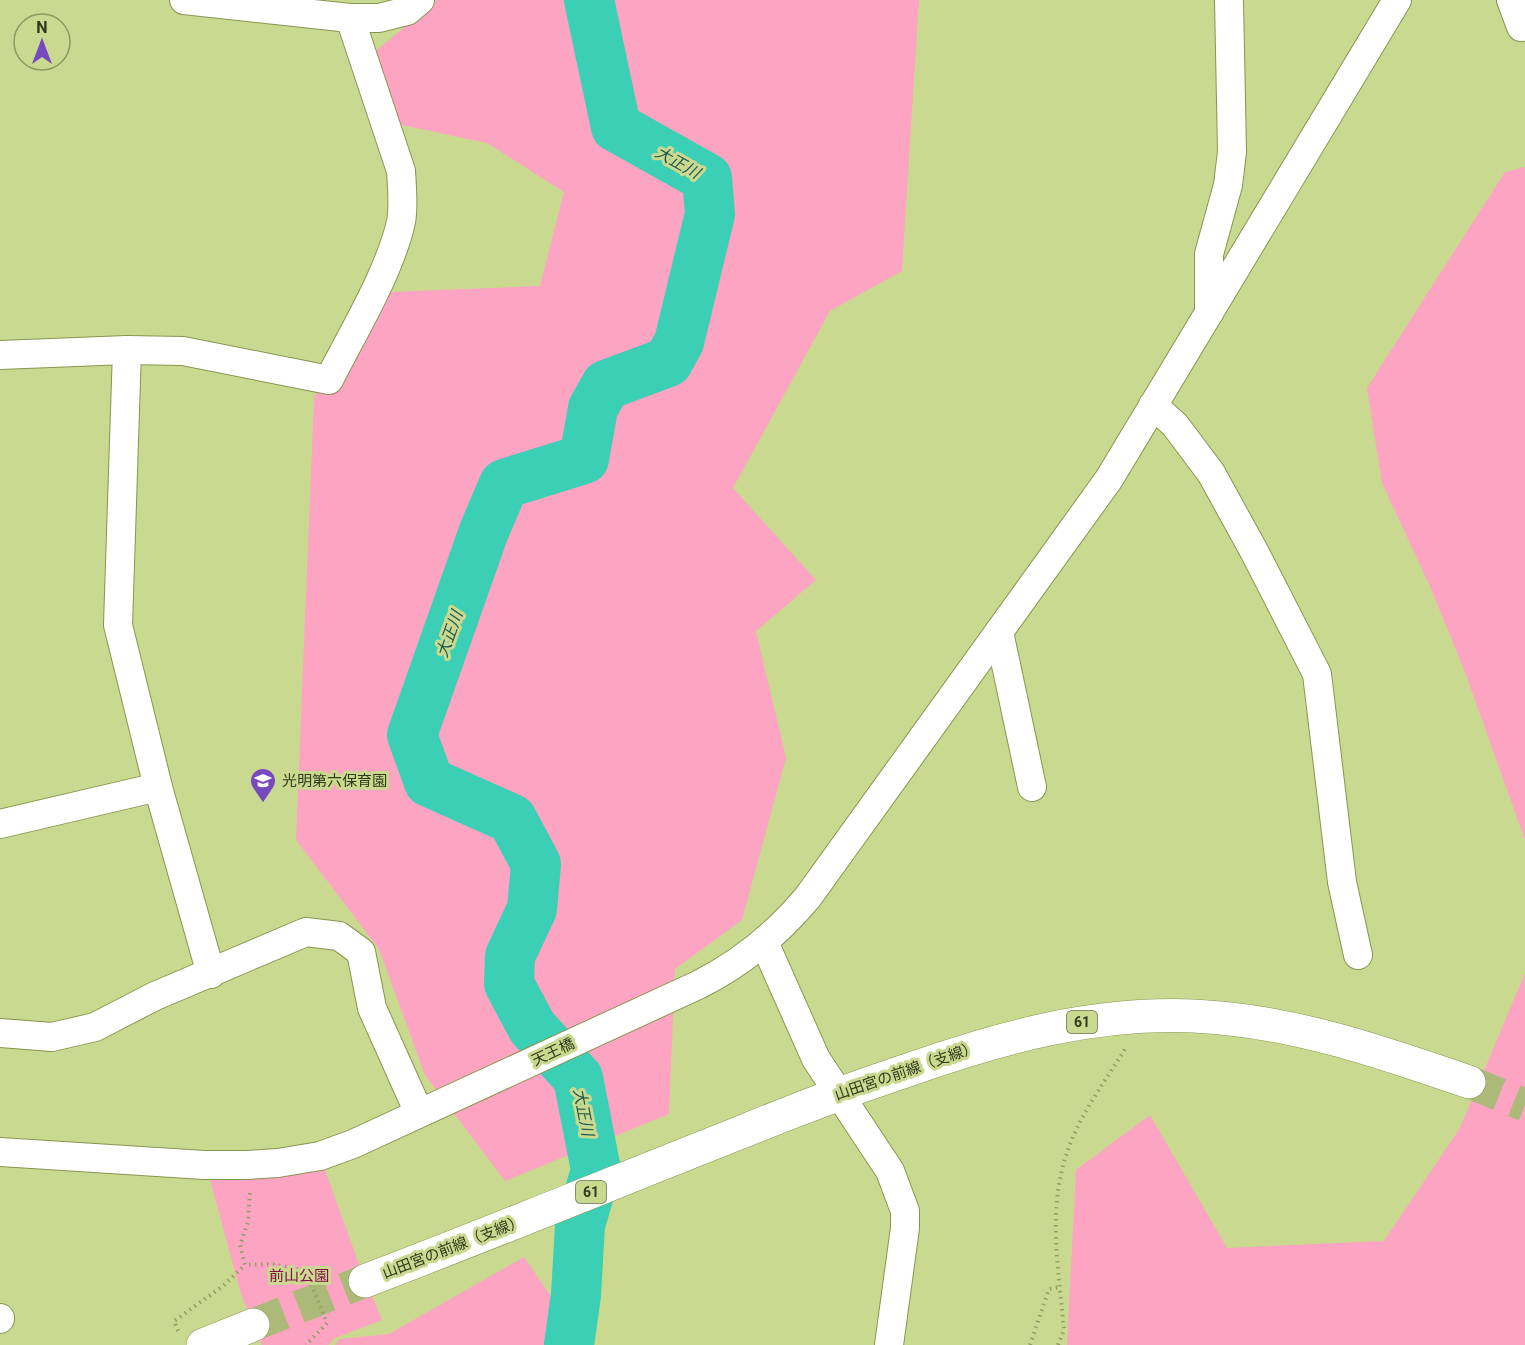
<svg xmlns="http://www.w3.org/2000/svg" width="1525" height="1345" font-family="Roboto,'Noto Sans JP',sans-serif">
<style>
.green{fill:#fca4c2}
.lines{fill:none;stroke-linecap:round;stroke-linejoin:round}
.river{stroke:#3bcfb5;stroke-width:50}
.major-tunnel{stroke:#acb979;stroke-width:33;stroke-dasharray:33 16;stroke-linecap:butt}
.minor-casing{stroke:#88954f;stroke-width:30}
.major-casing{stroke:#88954f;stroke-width:34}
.path{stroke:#929e65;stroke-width:4;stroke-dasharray:1.5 4.5;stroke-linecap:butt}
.minor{stroke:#fff;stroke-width:28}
.major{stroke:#fff;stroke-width:33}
.labels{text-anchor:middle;stroke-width:6;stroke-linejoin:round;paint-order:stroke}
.shield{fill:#cad990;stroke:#60693e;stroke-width:1.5}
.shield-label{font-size:14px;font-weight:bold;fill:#33391b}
.poi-label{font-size:15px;fill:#33391b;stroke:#cad990;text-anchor:start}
.street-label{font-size:15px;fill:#33391b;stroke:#cad990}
.park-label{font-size:15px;fill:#870d4a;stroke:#cad990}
.water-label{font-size:16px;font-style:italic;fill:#1f594e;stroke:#cad990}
</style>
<rect width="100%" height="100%" fill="#cad990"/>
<g class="green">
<polygon points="437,0 919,0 902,271 830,311 733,488 816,580 756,631 786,758 742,920 675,969 669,1114 505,1181 425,1075 379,949 296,840 314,398 366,293 540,286 564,192 487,143 397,124 371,55"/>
<polygon points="1525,167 1525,840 1465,672 1429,584 1382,483 1367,388 1505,172"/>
<polygon points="1525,973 1525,1345 1067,1345 1076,1170 1150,1115 1227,1248 1384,1241 1460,1128"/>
<polygon points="321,1159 359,1264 382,1320 335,1338 328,1345 262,1345 241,1294 208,1172"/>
<polygon points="524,1257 557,1305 556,1345 335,1345 340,1339 389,1334"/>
</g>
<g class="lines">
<polyline class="river" points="569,1345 576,1295 580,1225 596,1170 578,1078 532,1027 509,984 510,956 532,909 536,864 512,819 429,782 412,735 484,531 504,484 584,459 593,408 606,385 668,362 679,342 710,214 707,178 616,127 589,0"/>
<g class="major-tunnel">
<polyline points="1469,1082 1525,1105"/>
<polyline points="253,1325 365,1281"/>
</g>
<defs>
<g id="minor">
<polyline points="184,0 350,18 379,18 407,11 420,0"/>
<polyline points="1511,0 1521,27"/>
<polyline points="1209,313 1209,254 1228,185 1232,152 1229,0"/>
<polyline points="127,350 118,625 158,787 211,974"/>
<path d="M 0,355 L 127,350 L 183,351 L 329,380 C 353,332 389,274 401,222 C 404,206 402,188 401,171 L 350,18"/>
<polyline points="1153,405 1175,425 1211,473 1254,551 1317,674 1342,882 1358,955"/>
<polyline points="999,632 1032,787"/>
<polyline points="0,824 158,787"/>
<polyline points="764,942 816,1059 890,1171 905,1211 905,1228 889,1345"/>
<polyline points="0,1033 52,1037 95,1027 155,996 306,932 339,936 361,952 372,1008 419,1113"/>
<path d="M 0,1152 L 204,1165 L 247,1165 L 278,1163 L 320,1156 L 353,1144 L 698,985 C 740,964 777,934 808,897 L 1109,479 L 1397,0"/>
<polyline points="0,1318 0,1319"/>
</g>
<g id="major">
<path d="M 365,1281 C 491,1233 615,1182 739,1133 C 795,1110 851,1089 908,1070 C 1002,1037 1093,1012 1193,1016 C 1289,1020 1379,1051 1469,1082"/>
<polyline points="203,1345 253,1325"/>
</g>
</defs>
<use href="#minor" class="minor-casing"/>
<use href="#major" class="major-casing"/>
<g class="path">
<polyline points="250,1193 248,1222 240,1245 245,1265 272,1264 306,1271 327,1323 306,1345"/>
<polyline points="178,1331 174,1321 223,1286 245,1265"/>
<polyline points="1030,1345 1049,1289 1060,1287"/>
<path d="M 1058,1345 L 1064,1330 C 1059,1272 1047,1209 1067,1153 C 1079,1115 1105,1082 1125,1049"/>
</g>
<use href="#minor" class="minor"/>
<use href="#major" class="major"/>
</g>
<defs>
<symbol id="school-pin" viewBox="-11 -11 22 30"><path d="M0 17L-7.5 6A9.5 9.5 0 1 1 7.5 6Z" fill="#7748c0" stroke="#cad990"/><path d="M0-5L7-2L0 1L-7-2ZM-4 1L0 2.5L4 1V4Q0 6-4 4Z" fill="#fff"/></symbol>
</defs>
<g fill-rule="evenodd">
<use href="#school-pin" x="248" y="766" width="30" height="40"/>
</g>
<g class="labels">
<g class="shield">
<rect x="1067" y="1011" width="30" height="22" rx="4.5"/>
<rect x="576" y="1181" width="30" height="22" rx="4.5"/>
</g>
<g class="shield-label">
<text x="1082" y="1027">61</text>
<text x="591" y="1197">61</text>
</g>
<g class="poi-label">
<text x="282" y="786">光明第六保育園</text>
</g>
<g class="street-label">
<text transform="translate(553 1052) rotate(-25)" y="5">天王橋</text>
<text transform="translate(906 1071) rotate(-19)" y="5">山田宮の前線（支線）</text>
<text transform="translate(453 1247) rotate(-21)" y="5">山田宮の前線（支線）</text>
</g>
<g class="park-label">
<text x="299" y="1281">前山公園</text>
</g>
<g class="water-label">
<text transform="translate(678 162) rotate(29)" y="6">大正川</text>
<text transform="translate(449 634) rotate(-70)" y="6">大正川</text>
<text transform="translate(584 1112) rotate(79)" y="6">大正川</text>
</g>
</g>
<g transform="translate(42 42)"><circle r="28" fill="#cad990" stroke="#8e9961" stroke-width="1.5"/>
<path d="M0-4.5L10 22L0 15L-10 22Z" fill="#7748c0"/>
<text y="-9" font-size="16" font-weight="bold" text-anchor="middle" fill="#33391b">N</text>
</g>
</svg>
